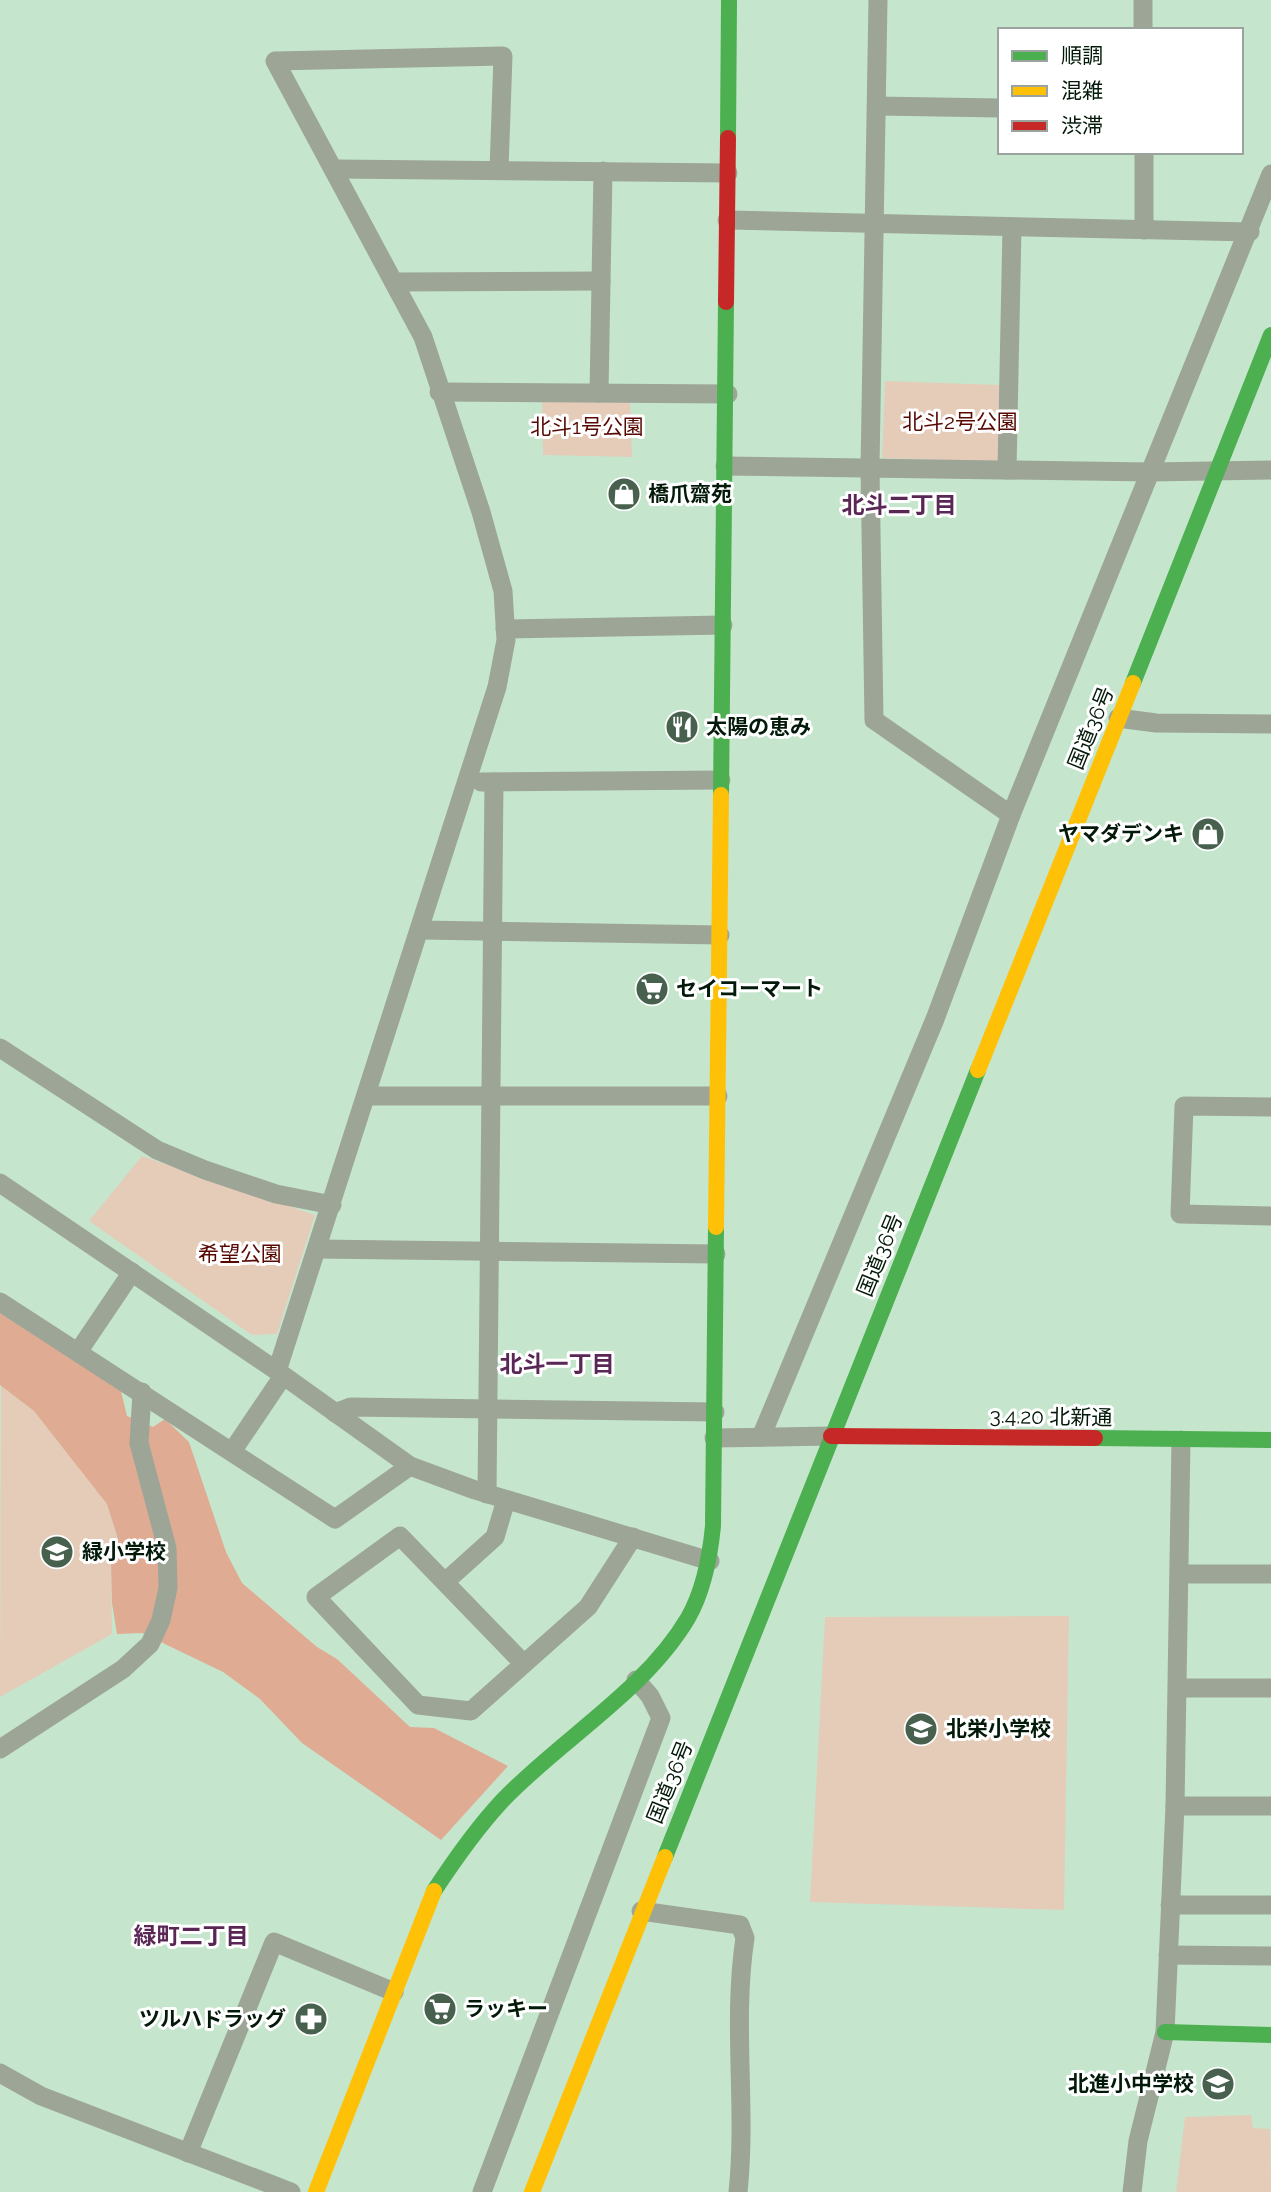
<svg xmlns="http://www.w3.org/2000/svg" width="1271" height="2192" font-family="Raleway,'Noto Sans JP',sans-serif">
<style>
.green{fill:#e5ccb9}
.forest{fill:#e0ab93}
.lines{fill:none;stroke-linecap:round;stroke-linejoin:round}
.street{stroke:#9da597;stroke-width:19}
.fast{stroke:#4caf50;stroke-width:16}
.slow{stroke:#ffc107;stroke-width:16}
.jam{stroke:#c62828;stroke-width:16}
.labels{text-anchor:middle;stroke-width:6;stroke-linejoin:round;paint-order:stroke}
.park-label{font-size:21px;fill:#570800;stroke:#fff}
.poi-label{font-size:21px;font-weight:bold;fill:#031909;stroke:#fff;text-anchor:start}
.street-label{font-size:21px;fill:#031909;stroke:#fff}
.neighbourhood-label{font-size:23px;font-weight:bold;fill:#5a2655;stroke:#fff}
</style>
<rect width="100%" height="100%" fill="#c5e6cd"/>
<g class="green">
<polygon points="885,381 1000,385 999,462 882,458"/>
<polygon points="630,399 632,457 543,455 542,400"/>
<polygon points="142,1156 315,1215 277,1334 252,1335 89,1221"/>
<polygon points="1,1386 34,1411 107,1503 118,1540 111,1565 112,1634 0,1697"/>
<polygon points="1069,1616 1064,1910 810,1902 825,1617"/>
<polygon points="1251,2115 1253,2128 1270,2129 1271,2192 1176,2192 1185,2117"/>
</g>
<polygon class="forest" points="0,1313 121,1391 127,1416 153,1427 165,1419 189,1442 226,1552 242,1583 317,1647 337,1659 410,1727 434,1728 508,1766 441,1840 302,1743 260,1699 223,1672 142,1633 117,1634 112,1603 111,1565 118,1539 107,1504 34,1411 0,1385"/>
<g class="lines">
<g class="street">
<polyline points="878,0 870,468 874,720 1011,815"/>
<polyline points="1143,0 1143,30"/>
<polyline points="877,106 1000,108"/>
<polyline points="1144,152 1144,230"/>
<polyline points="335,169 728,173"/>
<polyline points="727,220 1250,232"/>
<polyline points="395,282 601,281"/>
<polyline points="439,392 728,394"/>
<polyline points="599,393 603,171"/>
<polyline points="725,466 1150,472 1271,470"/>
<polyline points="1007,470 1012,227"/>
<polyline points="505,629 723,625"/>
<polyline points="1118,718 1156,723 1271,724"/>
<polyline points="481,782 721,780"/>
<polyline points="421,930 720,935"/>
<polyline points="0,1048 157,1150 205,1170 276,1194 332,1205"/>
<polyline points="366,1096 718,1096"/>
<polyline points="1271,1107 1184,1106 1180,1214 1271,1216"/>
<polyline points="0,1183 277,1371 410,1466 475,1490 710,1561"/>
<polyline points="318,1249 716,1254"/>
<polyline points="0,1302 335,1519 410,1466"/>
<polyline points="78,1352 132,1272"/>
<polyline points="277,1371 497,687 506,640 503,591 481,512 423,337 275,61 503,56 499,170"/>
<polyline points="335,1413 351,1407 715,1412"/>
<polyline points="761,1437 935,1019 1011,815 1271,174"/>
<polyline points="714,1438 831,1436"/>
<polyline points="233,1450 283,1376"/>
<polyline points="487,1494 494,782"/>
<polyline points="1181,1574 1271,1574"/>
<polyline points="445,1582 495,1537 506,1500"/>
<polyline points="524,1664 400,1536 316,1597 418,1705 471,1711 588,1607 633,1537"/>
<polyline points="1178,1688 1271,1688"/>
<polyline points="0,1749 123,1669 150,1644 161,1620 168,1588 167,1548 139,1443 142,1392"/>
<polyline points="1175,1806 1271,1806"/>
<polyline points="1170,1905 1271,1905"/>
<path d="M 641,1911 L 740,1925 L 745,1938 C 732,2023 747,2108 738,2192"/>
<polyline points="1168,1955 1271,1956"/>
<polyline points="0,2073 41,2096 291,2192"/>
<polyline points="188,2153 274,1942 394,1992"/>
<polyline points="482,2192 661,1718 650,1696 636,1680"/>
<polyline points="1132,2192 1138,2141 1165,2032 1175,1806 1181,1440"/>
</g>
<g class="fast">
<polyline points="728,138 729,0"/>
<polyline points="1133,683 1271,335"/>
<polyline points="721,795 726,302"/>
<polyline points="1095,1438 1271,1440"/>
<polyline points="665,1857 978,1070"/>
<path d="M 434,1891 C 455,1859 476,1829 502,1801 C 560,1740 645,1691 688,1618 C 704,1590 710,1557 713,1526 L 716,1227"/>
<polyline points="1165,2032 1271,2035"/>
</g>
<g class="slow">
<polyline points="978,1070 1133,683"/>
<polyline points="716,1227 721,795"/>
<polyline points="316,2192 434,1891"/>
<polyline points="532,2192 665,1857"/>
</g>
<g class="jam">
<polyline points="726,302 728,138"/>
<polyline points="831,1436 1095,1438"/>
</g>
</g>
<defs>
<symbol id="shop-disc" viewBox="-11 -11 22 22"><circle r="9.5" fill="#47614e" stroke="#fff"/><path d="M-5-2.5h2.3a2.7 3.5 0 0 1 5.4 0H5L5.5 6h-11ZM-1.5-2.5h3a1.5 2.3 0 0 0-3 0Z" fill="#fff"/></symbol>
<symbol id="restaurant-disc" viewBox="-11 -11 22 22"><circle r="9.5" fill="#47614e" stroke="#fff"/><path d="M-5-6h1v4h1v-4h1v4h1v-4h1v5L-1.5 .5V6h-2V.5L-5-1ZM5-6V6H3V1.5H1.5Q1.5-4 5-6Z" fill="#fff"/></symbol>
<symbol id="supermarket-disc" viewBox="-11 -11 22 22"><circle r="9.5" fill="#47614e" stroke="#fff"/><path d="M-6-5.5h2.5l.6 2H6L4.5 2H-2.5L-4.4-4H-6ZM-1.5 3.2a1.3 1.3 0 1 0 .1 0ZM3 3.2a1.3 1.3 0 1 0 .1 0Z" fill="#fff"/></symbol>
<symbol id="school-disc" viewBox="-11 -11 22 22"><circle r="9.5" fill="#47614e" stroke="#fff"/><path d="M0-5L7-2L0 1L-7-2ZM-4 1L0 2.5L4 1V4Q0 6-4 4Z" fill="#fff"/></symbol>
<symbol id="pharmacy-disc" viewBox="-11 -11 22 22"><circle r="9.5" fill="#47614e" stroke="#fff"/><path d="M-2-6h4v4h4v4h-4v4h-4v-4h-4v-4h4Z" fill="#fff"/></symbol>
</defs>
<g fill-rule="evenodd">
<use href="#shop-disc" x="605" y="475" width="38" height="38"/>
<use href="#restaurant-disc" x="663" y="708" width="38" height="38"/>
<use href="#shop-disc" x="1189" y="815" width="38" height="38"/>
<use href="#supermarket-disc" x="633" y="970" width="38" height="38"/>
<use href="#school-disc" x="38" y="1533" width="38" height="38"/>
<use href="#school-disc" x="902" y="1710" width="38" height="38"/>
<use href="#supermarket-disc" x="421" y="1990" width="38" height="38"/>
<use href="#pharmacy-disc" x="292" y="2000" width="38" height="38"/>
<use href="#school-disc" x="1199" y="2065" width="38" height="38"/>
</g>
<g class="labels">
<g class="park-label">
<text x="960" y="429">北斗2号公園</text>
<text x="587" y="434">北斗1号公園</text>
<text x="240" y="1261">希望公園</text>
</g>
<g class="poi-label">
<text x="648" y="501">橋爪齋苑</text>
<text x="706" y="734">太陽の恵み</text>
<text x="1184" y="841" text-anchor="end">ヤマダデンキ</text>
<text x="676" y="996">セイコーマート</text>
<text x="82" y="1559">緑小学校</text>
<text x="946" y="1736">北栄小学校</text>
<text x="464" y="2016">ラッキー</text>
<text x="286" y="2026" text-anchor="end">ツルハドラッグ</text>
<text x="1194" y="2091" text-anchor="end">北進小中学校</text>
</g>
<g class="street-label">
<text transform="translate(1091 728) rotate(-68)" y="7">国道36号</text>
<text transform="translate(880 1255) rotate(-68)" y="7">国道36号</text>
<text transform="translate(1051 1417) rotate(1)" y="7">3.4.20 北新通</text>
<text transform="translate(670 1782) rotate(-68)" y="7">国道36号</text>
</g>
<g class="neighbourhood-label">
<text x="899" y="513">北斗二丁目</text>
<text x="557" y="1372">北斗一丁目</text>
<text x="191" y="1944">緑町二丁目</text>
</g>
</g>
<rect x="998" y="28" width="245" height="126" fill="#ffffff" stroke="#9aa39d" stroke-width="2"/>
<rect x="1012" y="51" width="35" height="10" fill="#4caf50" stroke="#9aa39d" stroke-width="2"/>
<text x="1061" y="63" font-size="21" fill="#031909">順調</text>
<rect x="1012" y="86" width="35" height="10" fill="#ffc107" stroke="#9aa39d" stroke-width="2"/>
<text x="1061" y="98" font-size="21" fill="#031909">混雑</text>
<rect x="1012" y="121" width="35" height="10" fill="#c62828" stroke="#9aa39d" stroke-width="2"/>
<text x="1061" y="133" font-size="21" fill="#031909">渋滞</text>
</svg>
